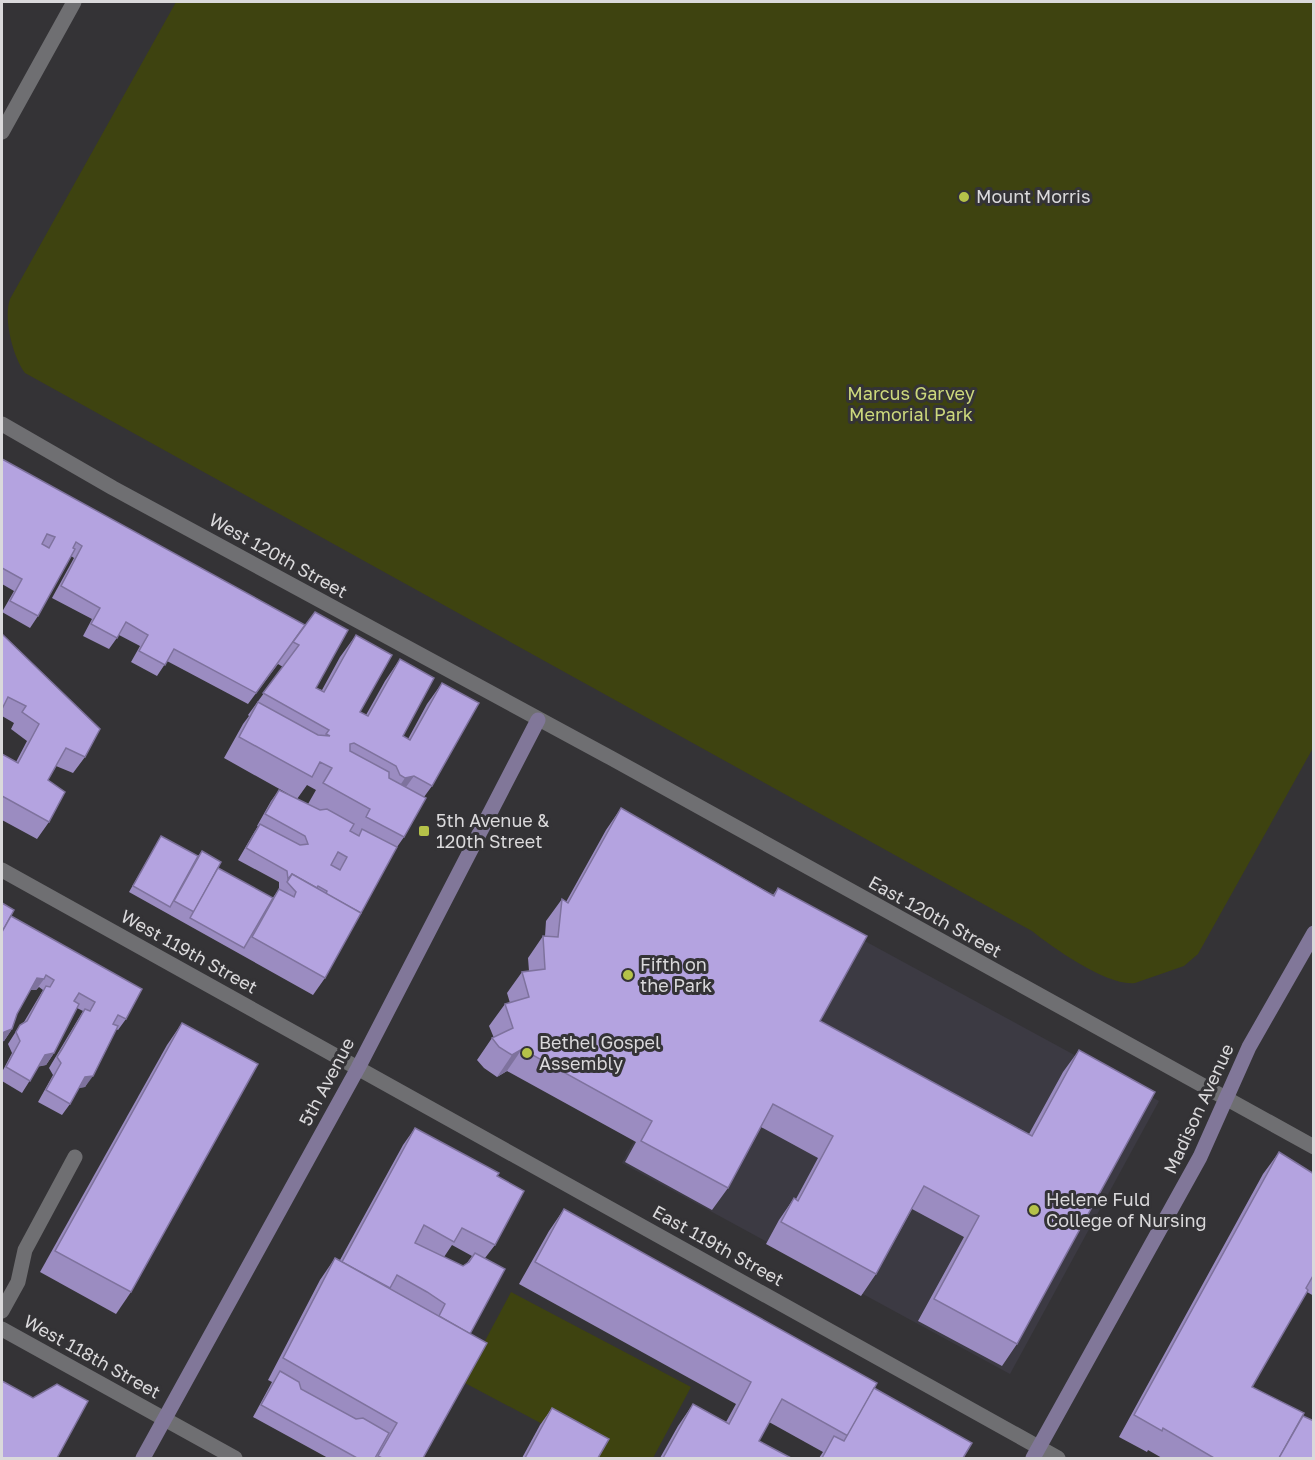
<svg xmlns="http://www.w3.org/2000/svg" width="1315" height="1460" font-family="'Golos Text',sans-serif">
<style>
.built{fill:#3c3a43}
.green{fill:#3e4310}
.lines{fill:none;stroke-linecap:round;stroke-linejoin:round}
.lane{stroke:#6f6f72;stroke-width:15}
.street{stroke:#6f6f72;stroke-width:15}
.secondary{stroke:#817799;stroke-width:15}
.wall{fill:#9b8cc1;fill-rule:evenodd}
.shaded-wall{fill:#7e729d}
.building{fill:#b4a3e0;stroke:#7e729d;stroke-width:1.5;fill-rule:evenodd}
.poi-dot{fill:#b5c249;stroke:#343336;stroke-width:2}
.labels{text-anchor:middle;stroke-width:6;stroke-linejoin:round;paint-order:stroke}
.poi-label{font-size:18px;fill:#dad9db;stroke:#343336;text-anchor:start}
.park-label{font-size:18px;fill:#ccd87c;stroke:#343336}
.street-label{font-size:18px;fill:#dad9db;stroke:#343336}
</style>
<rect width="100%" height="100%" fill="#343336"/>
<polygon class="built" points="771,890 1159,1101 1010,1374 622,1163"/>
<g class="green">
<path d="M 176,2 L 1313,2 L 1313,748 L 1198,954 L 1184,966 L 1135,983 C 1109,987 1053,948 1032,931 L 25,373 C 13,357 3,318 10,299 Z"/>
<polygon points="511,1292 691,1387 653,1458 597,1458 599,1454 463,1382"/>
</g>
<g class="lines">
<polyline class="lane" points="2,1311 18,1282 25,1250 75,1157"/>
<g class="street">
<polyline points="2,132 74,2"/>
<polyline points="2,424 113,488 611,758 1314,1147"/>
<polyline points="2,870 1058,1458"/>
<polyline points="2,1329 235,1458"/>
</g>
<g class="secondary">
<polyline points="143,1458 358,1068 538,720"/>
<polyline points="1033,1458 1200,1157 1249,1047 1314,933"/>
</g>
</g>
<g class="wall">
<path d="M 2,459 L 305,625 L 316,688 L 322,690 L 340,657 L 356,635 L 360,712 L 366,715 L 385,681 L 400,659 L 403,736 L 408,739 L 427,704 L 442,683 L 432,786 L 424,797 L 404,837 L 397,847 L 325,978 L 313,995 L 129,892 L 161,836 L 198,856 L 202,851 L 218,868 L 272,899 L 279,889 L 279,882 L 238,860 L 252,836 L 258,826 L 257,826 L 271,801 L 279,790 L 292,796 L 224,758 L 243,724 L 249,716 L 248,715 L 283,667 L 278,664 L 248,704 L 167,661 L 157,676 L 131,662 L 140,646 L 119,635 L 109,649 L 83,636 L 92,619 L 52,598 L 74,558 L 71,556 L 38,616 L 30,628 L 2,612 L 14,591 L 2,584 ZM 307,785 L 316,790 L 308,804 L 297,799 Z"/>
<polygon points="2,634 85,757 73,773 56,766 48,780 49,822 37,839 2,820 2,754 16,762 27,741 11,729 14,723 2,716"/>
<polygon points="621,808 773,895 778,888 820,1021 1029,1134 1063,1072 1079,1050 1017,1344 1002,1366 918,1321 964,1237 912,1209 876,1274 861,1296 766,1244 779,1220 794,1198 796,1199 818,1158 761,1127 728,1188 712,1210 625,1162 636,1142 507,1071 497,1077 484,1068 477,1060 492,1038 494,1038 489,1026 505,1004 510,1003 507,993 522,972 529,971 528,958 543,936 545,936 546,921 562,899 566,902 606,830"/>
<polygon points="11,916 126,1019 118,1030 116,1029 85,1087 78,1088 70,1104 62,1115 38,1102 53,1075 49,1068 83,1011 77,1008 54,1053 46,1065 39,1066 22,1093 2,1081 2,1072 12,1053 8,1044 20,1025 24,1022 43,990 39,987 36,990 30,990 17,1014 12,1029 4,1041"/>
<polygon points="182,1023 131,1292 116,1314 40,1272 167,1045"/>
<path d="M 415,1128 L 497,1176 L 495,1245 L 485,1258 L 470,1334 L 423,1458 L 328,1458 L 253,1417 L 272,1382 L 268,1380 L 320,1280 L 335,1258 L 340,1260 L 403,1145 ZM 452,1245 L 472,1256 L 467,1263 L 463,1266 L 444,1257 Z"/>
<polygon points="1279,1152 1314,1174 1314,1296 1307,1292 1252,1387 1303,1416 1314,1458 1162,1458 1148,1450 1147,1452 1119,1437 1263,1174"/>
<polygon points="564,1209 874,1388 963,1458 819,1458 823,1452 769,1422 759,1441 791,1458 660,1458 678,1426 693,1404 726,1422 736,1404 519,1284 549,1231"/>
<polygon points="552,1408 598,1458 522,1458 540,1425"/>
</g>
<g class="shaded-wall">
<polygon points="414,776 398,798 390,800 405,778"/>
<polygon points="37,978 44,979 36,990 29,990"/>
<polygon points="12,1029 4,1041 2,1042 2,1036 4,1032"/>
<polygon points="522,1049 507,1071 497,1077 512,1055"/>
<polygon points="54,1053 46,1065 37,1067 45,1055"/>
<polygon points="93,1076 85,1087 77,1088 85,1077"/>
</g>
<g class="building">
<path d="M 2,459 L 305,625 L 256,693 L 174,649 L 165,665 L 139,651 L 148,635 L 126,622 L 117,638 L 91,624 L 100,608 L 61,586 L 82,546 L 76,542 L 73,548 L 75,549 L 38,616 L 10,601 L 22,579 L 2,568 ZM 47,534 L 55,537 L 49,548 L 42,544 Z"/>
<polygon points="315,612 348,630 316,688 324,692 356,635 392,655 360,712 368,716 400,659 434,678 403,736 410,740 442,683 479,703 432,786 414,776 405,778 400,775 396,766 354,743 350,744 350,751 389,772 389,778 426,798 404,837 366,817 370,809 323,783 332,768 320,762 312,777 239,737 258,702 318,735 330,736 326,734 329,730 263,693 299,645 293,642"/>
<polygon points="2,634 100,729 85,757 66,748 48,780 65,792 49,822 2,796 2,754 18,763 39,724 22,712 26,706 8,697 2,709"/>
<path d="M 279,790 L 320,810 L 327,809 L 354,824 L 350,831 L 359,836 L 362,829 L 397,847 L 361,913 L 326,894 L 327,891 L 318,886 L 317,888 L 292,874 L 288,879 L 287,871 L 246,848 L 260,824 L 300,845 L 308,844 L 305,836 L 265,814 ZM 338,852 L 347,857 L 340,870 L 331,865 Z"/>
<polygon points="621,808 774,896 778,888 867,936 820,1021 1032,1136 1079,1050 1155,1092 1017,1344 934,1299 979,1216 924,1186 876,1274 781,1222 794,1198 798,1201 833,1136 773,1104 728,1188 641,1141 652,1121 522,1049 512,1055 499,1047 492,1038 513,1028 505,1004 529,997 522,972 545,969 543,936 558,937 562,899 568,903"/>
<polygon points="161,836 198,856 170,907 133,886"/>
<polygon points="202,851 221,862 194,912 174,901"/>
<polygon points="218,868 273,898 244,948 190,918"/>
<polygon points="292,874 361,913 325,978 252,937 279,889 294,897 296,892 287,882"/>
<polygon points="2,903 14,910 2,932"/>
<polygon points="11,916 142,989 126,1019 118,1015 113,1024 118,1026 93,1076 85,1077 70,1104 46,1090 61,1063 57,1057 62,1049 85,1009 90,1011 95,1002 79,993 74,1001 79,1004 54,1053 45,1055 30,1081 6,1067 20,1041 16,1032 20,1025 27,1021 46,986 50,987 54,980 46,975 44,979 37,978 17,1014 12,1029 4,1032 2,1037 2,932"/>
<polygon points="182,1023 258,1064 131,1292 55,1251"/>
<polygon points="415,1128 499,1173 497,1176 524,1191 495,1245 462,1228 454,1242 424,1225 415,1243 463,1266 469,1262 475,1253 505,1269 470,1334 439,1316 445,1304 427,1292 397,1275 390,1288 342,1262"/>
<polygon points="1279,1152 1314,1174 1314,1274 1306,1288 1308,1290 1252,1387 1304,1413 1279,1458 1214,1458 1163,1428 1162,1431 1134,1415"/>
<polygon points="564,1209 877,1383 848,1436 782,1399 759,1441 791,1458 663,1458 693,1404 729,1424 751,1382 535,1262"/>
<polygon points="335,1258 487,1343 423,1458 382,1458 378,1456 397,1423 283,1358"/>
<polygon points="280,1371 299,1382 301,1389 356,1419 363,1418 389,1433 375,1458 357,1458 261,1405"/>
<polygon points="2,1381 33,1398 57,1384 88,1401 57,1458 2,1458"/>
<polygon points="874,1388 972,1443 963,1458 822,1458 834,1436 844,1441"/>
<polygon points="552,1408 609,1439 598,1458 525,1458"/>
<polygon points="1303,1416 1314,1421 1314,1458 1279,1458"/>
</g>
<g class="poi-dot">
<circle cx="964" cy="197" r="6"/>
<rect x="418" y="825" width="12" height="12" rx="3"/>
<circle cx="628" cy="975" r="6"/>
<circle cx="527" cy="1053" r="6"/>
<circle cx="1034" cy="1210" r="6"/>
</g>
<g class="labels">
<g class="poi-label">
<text x="976" y="203">Mount Morris</text>
<text x="436" y="827">5th Avenue &amp;<tspan x="436" dy="21">120th Street</tspan></text>
<text x="640" y="971">Fifth on<tspan x="640" dy="21">the Park</tspan></text>
<text x="539" y="1049">Bethel Gospel<tspan x="539" dy="21">Assembly</tspan></text>
<text x="1046" y="1206">Helene Fuld<tspan x="1046" dy="21">College of Nursing</tspan></text>
</g>
<g class="park-label">
<text x="911" y="400">Marcus Garvey<tspan x="911" dy="21">Memorial Park</tspan></text>
</g>
<g class="street-label">
<text transform="translate(278 556) rotate(29)" y="6">West 120th Street</text>
<text transform="translate(935 917) rotate(29)" y="6">East 120th Street</text>
<text transform="translate(189 952) rotate(29)" y="6">West 119th Street</text>
<text transform="translate(327 1082) rotate(-62)" y="6">5th Avenue</text>
<text transform="translate(1199 1109) rotate(-65)" y="6">Madison Avenue</text>
<text transform="translate(718 1246) rotate(29)" y="6">East 119th Street</text>
<text transform="translate(92 1357) rotate(29)" y="6">West 118th Street</text>
</g>
</g>
<rect width="1315" height="1460" fill="none" stroke="#dad9db" stroke-width="6"/>
</svg>
